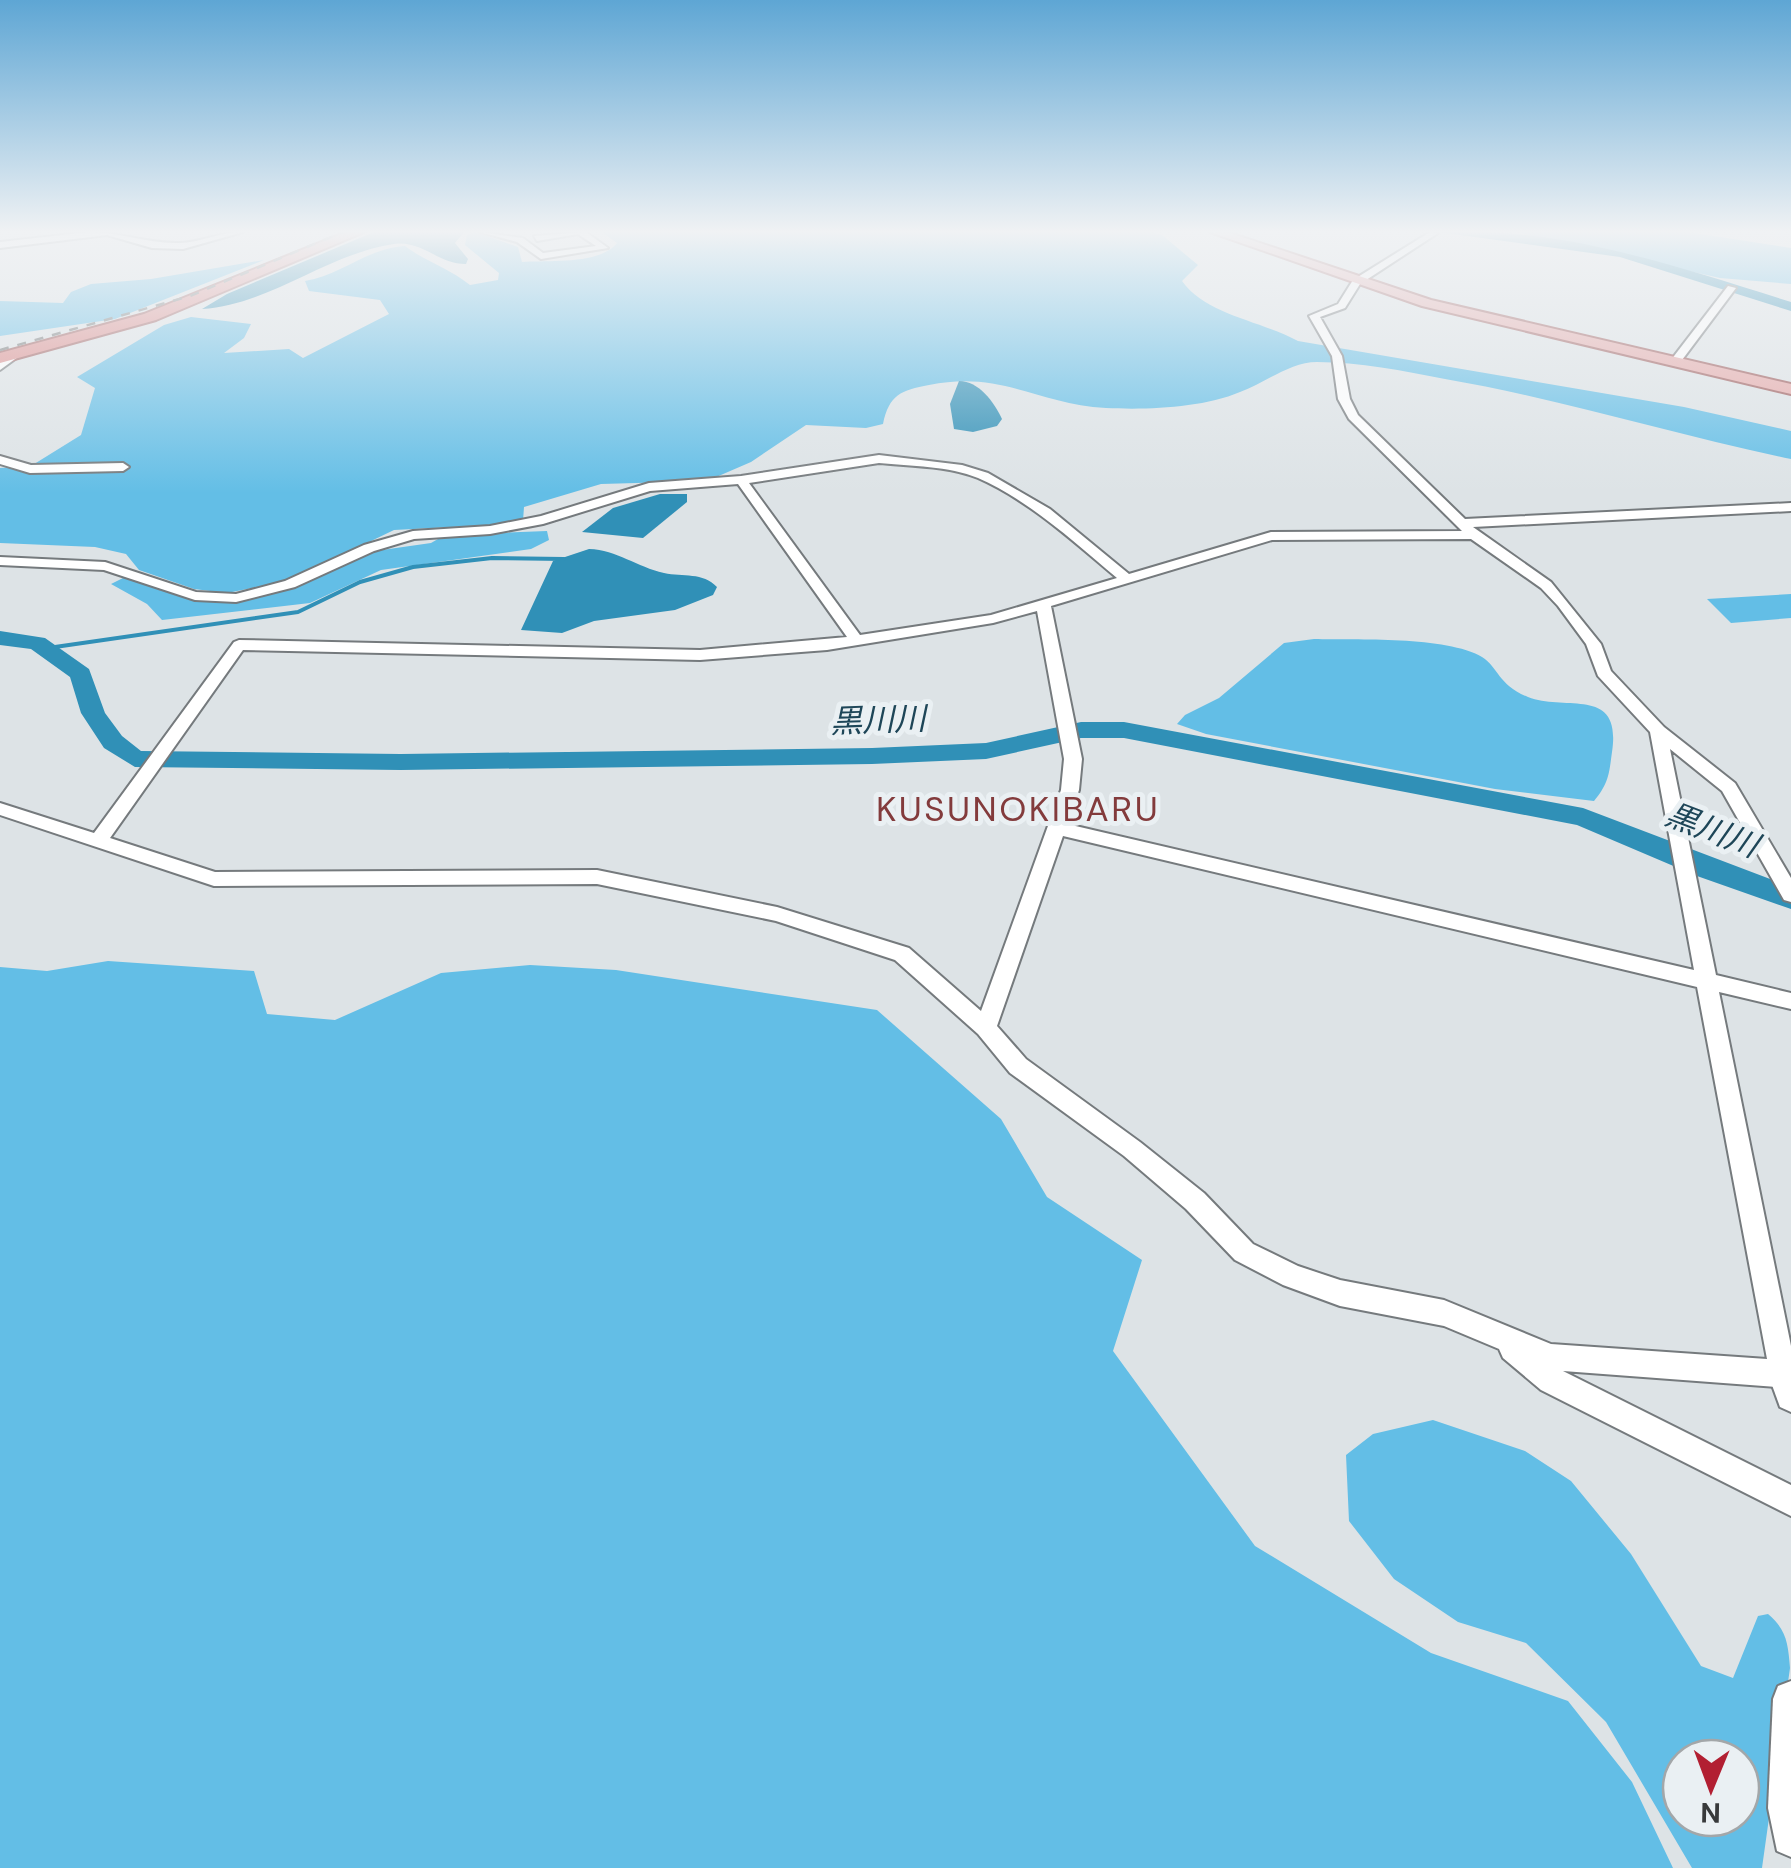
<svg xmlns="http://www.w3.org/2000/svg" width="1791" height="1868" font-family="'DM Sans','Noto Sans JP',sans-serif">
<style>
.forest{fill:#63bee6;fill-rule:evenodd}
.water{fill:#3090b7}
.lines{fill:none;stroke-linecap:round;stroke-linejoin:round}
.stream{stroke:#3090b7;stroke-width:4}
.river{fill:#3090b7;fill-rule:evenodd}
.minor-casing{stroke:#757a7d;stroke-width:4}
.tertiary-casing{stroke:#757a7d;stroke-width:4}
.primary-casing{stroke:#9d5c5c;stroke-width:4}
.trunk-casing{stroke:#9d5c5c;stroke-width:4}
.minor{fill:#fff;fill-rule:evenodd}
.tertiary{fill:#fff;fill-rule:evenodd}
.primary{fill:#e5a8a8;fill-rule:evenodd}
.trunk{fill:#dc8b8b;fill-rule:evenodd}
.rail{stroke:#767a7b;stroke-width:2.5;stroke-dasharray:9 9;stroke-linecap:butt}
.labels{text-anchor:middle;stroke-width:10;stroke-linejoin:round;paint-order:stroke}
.water-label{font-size:32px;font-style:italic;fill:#1e4658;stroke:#eaf0f3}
.quarter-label{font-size:35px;letter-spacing:2.5px;fill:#833b3c;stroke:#eaf0f3}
</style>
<rect width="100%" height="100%" fill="#dde3e6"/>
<g class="forest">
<path d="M 475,232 L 518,247 L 522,262 C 548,260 600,265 617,243 L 602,232 L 1149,232 L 1162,235 L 1198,265 L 1182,281 C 1206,315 1262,321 1298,341 L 1684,407 L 1791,431 L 1791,459 C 1675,435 1561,399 1445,379 C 1404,371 1359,362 1317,362 C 1290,362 1265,383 1240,392 C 1202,408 1147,410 1106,408 C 1037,404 1001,370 929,385 C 901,390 889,395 883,424 L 866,428 L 806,425 L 751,462 L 707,481 L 601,484 L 524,507 L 523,521 L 510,524 L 394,530 L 288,581 L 227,593 L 194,589 L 139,570 L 126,554 L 95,547 L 0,543 L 0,468 L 31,466 L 81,435 L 95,388 L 77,377 L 164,325 L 191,317 L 251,324 L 244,338 L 224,353 L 289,349 L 303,358 L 389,314 L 380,300 L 309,291 L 305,281 C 342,275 365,249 405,246 C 426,262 449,268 470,285 L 498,280 L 499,273 L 465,245 L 467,235 Z"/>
<polygon points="1516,232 1687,232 1791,248 1791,284 1720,278"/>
<polygon points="264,260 115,319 0,336 0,301 63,303 71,292 91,284 151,279"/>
<polygon points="547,531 549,540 531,549 381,570 310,603 162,620 147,604 111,584 125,577 200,601 238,602 297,586 375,551 431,543 445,535"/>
<polygon points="1791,594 1791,618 1731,623 1707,599"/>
<path d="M 1314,639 C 1355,640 1447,636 1482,657 C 1499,668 1498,685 1528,697 C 1566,712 1622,685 1612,752 C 1609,774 1609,783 1594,801 L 1495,789 L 1206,734 L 1177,724 L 1185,715 L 1219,698 L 1284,643 Z"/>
<polygon points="108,961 254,971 267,1014 335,1020 441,973 530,965 616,970 877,1010 1001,1119 1047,1197 1142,1260 1113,1351 1255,1546 1431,1653 1568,1701 1632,1782 1673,1868 0,1868 0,967 47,971"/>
<path d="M 1433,1420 L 1525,1451 L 1571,1481 L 1631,1554 L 1701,1666 L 1733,1678 L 1758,1616 L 1768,1614 C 1787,1630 1788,1644 1790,1668 L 1762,1868 L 1692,1868 L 1606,1722 L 1526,1643 L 1458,1622 L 1394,1579 L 1349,1521 L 1346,1455 L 1373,1434 ZM 1681,1758 L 1741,1758 L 1741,1818 L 1681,1818 Z"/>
</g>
<g class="water">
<path d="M 374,232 L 464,232 L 455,243 L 468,259 L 466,264 C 438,264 422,240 394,244 C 326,254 272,304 202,309 L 227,294 Z"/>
<path d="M 959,381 C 979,381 994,402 1002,419 L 997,426 L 973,432 L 954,429 L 950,404 Z"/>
<polygon points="660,494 687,494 687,502 643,538 582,532 613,508"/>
<path d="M 589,549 C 617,550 637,567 664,573 C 683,577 703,572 717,587 L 713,595 L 675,610 L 594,621 L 562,633 L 521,630 L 553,561 Z"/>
</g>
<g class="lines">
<polyline class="stream" points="48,648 298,612 360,582 413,567 492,558 564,559"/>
<g class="river">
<path d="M 1438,232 C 1560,226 1676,266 1791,302 L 1791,311 L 1620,257 Z"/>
<polygon points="0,631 45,638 89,669 105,713 122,736 141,751 401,754 872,748 986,743 1081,722 1124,722 1583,808 1791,887 1791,909 1697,876 1577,825 1124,738 1081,738 986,759 872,764 401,770 135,767 104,748 81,713 70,677 31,649 0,645"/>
</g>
<defs>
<g id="minor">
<path d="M 89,232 C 120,232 148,244 179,243 C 201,243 221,231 243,232 L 183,249 L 152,248 L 107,235 L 0,248 L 0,242 Z"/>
<polygon points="480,232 523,238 543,253 596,246 578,234 537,241 534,236 586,232 608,248 541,259 517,242"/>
<path d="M 1430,232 L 1438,233 L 1360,284 L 1345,308 L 1320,317 L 1342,356 L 1350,399 L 1358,415 L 1465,519 L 1791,503 L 1791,511 L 1473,527 L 1551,582 L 1601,644 L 1611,671 L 1664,727 L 1735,783 L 1791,878 L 1791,902 L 1784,900 L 1722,791 L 1670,749 L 1716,975 L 1791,993 L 1791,1009 L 1719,992 L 1791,1346 L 1791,1388 L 1563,1371 L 1791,1485 L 1791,1516 L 1541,1390 L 1503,1358 L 1499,1349 L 1444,1326 L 1340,1306 L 1283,1285 L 1235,1260 L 1186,1209 L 1124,1156 L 1010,1073 L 978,1034 L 895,960 L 776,921 L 597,884 L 214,886 L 0,815 L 0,803 L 94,833 L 234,642 L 239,640 L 700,650 L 847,637 L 738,484 L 650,491 L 543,524 L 490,534 L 414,539 L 374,551 L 295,587 L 236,602 L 195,600 L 104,570 L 0,565 L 0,557 L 105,562 L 196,592 L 236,594 L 285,581 L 364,545 L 413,531 L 490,526 L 541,516 L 649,483 L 741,476 L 879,455 L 962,465 L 988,473 L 1050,509 L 1129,574 L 1271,532 L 1462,531 L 1349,419 L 1338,399 L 1332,356 L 1309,316 L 1338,304 L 1353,280 ZM 879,463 C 911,466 949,466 978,478 C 1030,501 1074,542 1117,578 L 991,615 L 860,635 L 749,483 ZM 1471,539 L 1541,588 L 1558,606 L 1586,644 L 1598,676 L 1650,732 L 1694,970 L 1067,824 L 1079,790 L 1082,759 L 1051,606 L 1272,540 ZM 1037,611 L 1064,759 L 1061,790 L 981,1011 L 909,948 L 777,907 L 597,870 L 215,872 L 110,838 L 243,650 L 700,660 L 827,650 L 993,623 ZM 1063,836 L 1697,987 L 1767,1359 L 1551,1344 L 1444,1300 L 1340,1280 L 1298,1266 L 1253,1244 L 1204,1193 L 1140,1142 L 1026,1059 L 997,1026 Z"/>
<polygon points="1728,286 1736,288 1679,364 1671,364 1671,360"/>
<polygon points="13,352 22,354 0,370 0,362"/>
<polygon points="0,456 31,465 123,463 129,467 123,471 30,473 0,464"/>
</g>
<g id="tertiary">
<polygon points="1783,1359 1791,1362 1791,1412 1780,1407 1768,1374 1772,1363"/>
<polygon points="1791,1681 1791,1857 1777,1851 1768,1808 1773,1699 1778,1686"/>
</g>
<polygon id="primary" points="1210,232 1227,232 1431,300 1791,384 1791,394 1422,306"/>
<polygon id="trunk" points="346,232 364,232 156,320 0,363 0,353 144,314"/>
</defs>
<use href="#minor" class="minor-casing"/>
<use href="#tertiary" class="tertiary-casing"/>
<use href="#primary" class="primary-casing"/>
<use href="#trunk" class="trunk-casing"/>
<use href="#minor" class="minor"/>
<use href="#tertiary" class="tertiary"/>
<use href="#primary" class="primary"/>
<use href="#trunk" class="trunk"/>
<polyline class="rail" points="0,350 190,296 343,232"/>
</g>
<linearGradient id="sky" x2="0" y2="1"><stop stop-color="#5ea6d4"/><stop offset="0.47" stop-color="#f0f2f4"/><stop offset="1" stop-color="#f0f2f4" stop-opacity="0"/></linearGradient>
<rect width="1791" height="493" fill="url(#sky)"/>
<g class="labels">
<g class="water-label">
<text transform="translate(878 720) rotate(-2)" y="11">黒川川</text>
<text transform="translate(1712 830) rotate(21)" y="11">黒川川</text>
</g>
<g class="quarter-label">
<text x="1018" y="821">KUSUNOKIBARU</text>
</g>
</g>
<g transform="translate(1711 1788) rotate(181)"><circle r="48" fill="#eaf0f3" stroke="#a3a7a9" stroke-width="2.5"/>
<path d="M0-8L18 38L0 25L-18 38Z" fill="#b21f32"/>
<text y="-15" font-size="28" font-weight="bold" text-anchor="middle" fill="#383a3b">N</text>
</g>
</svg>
